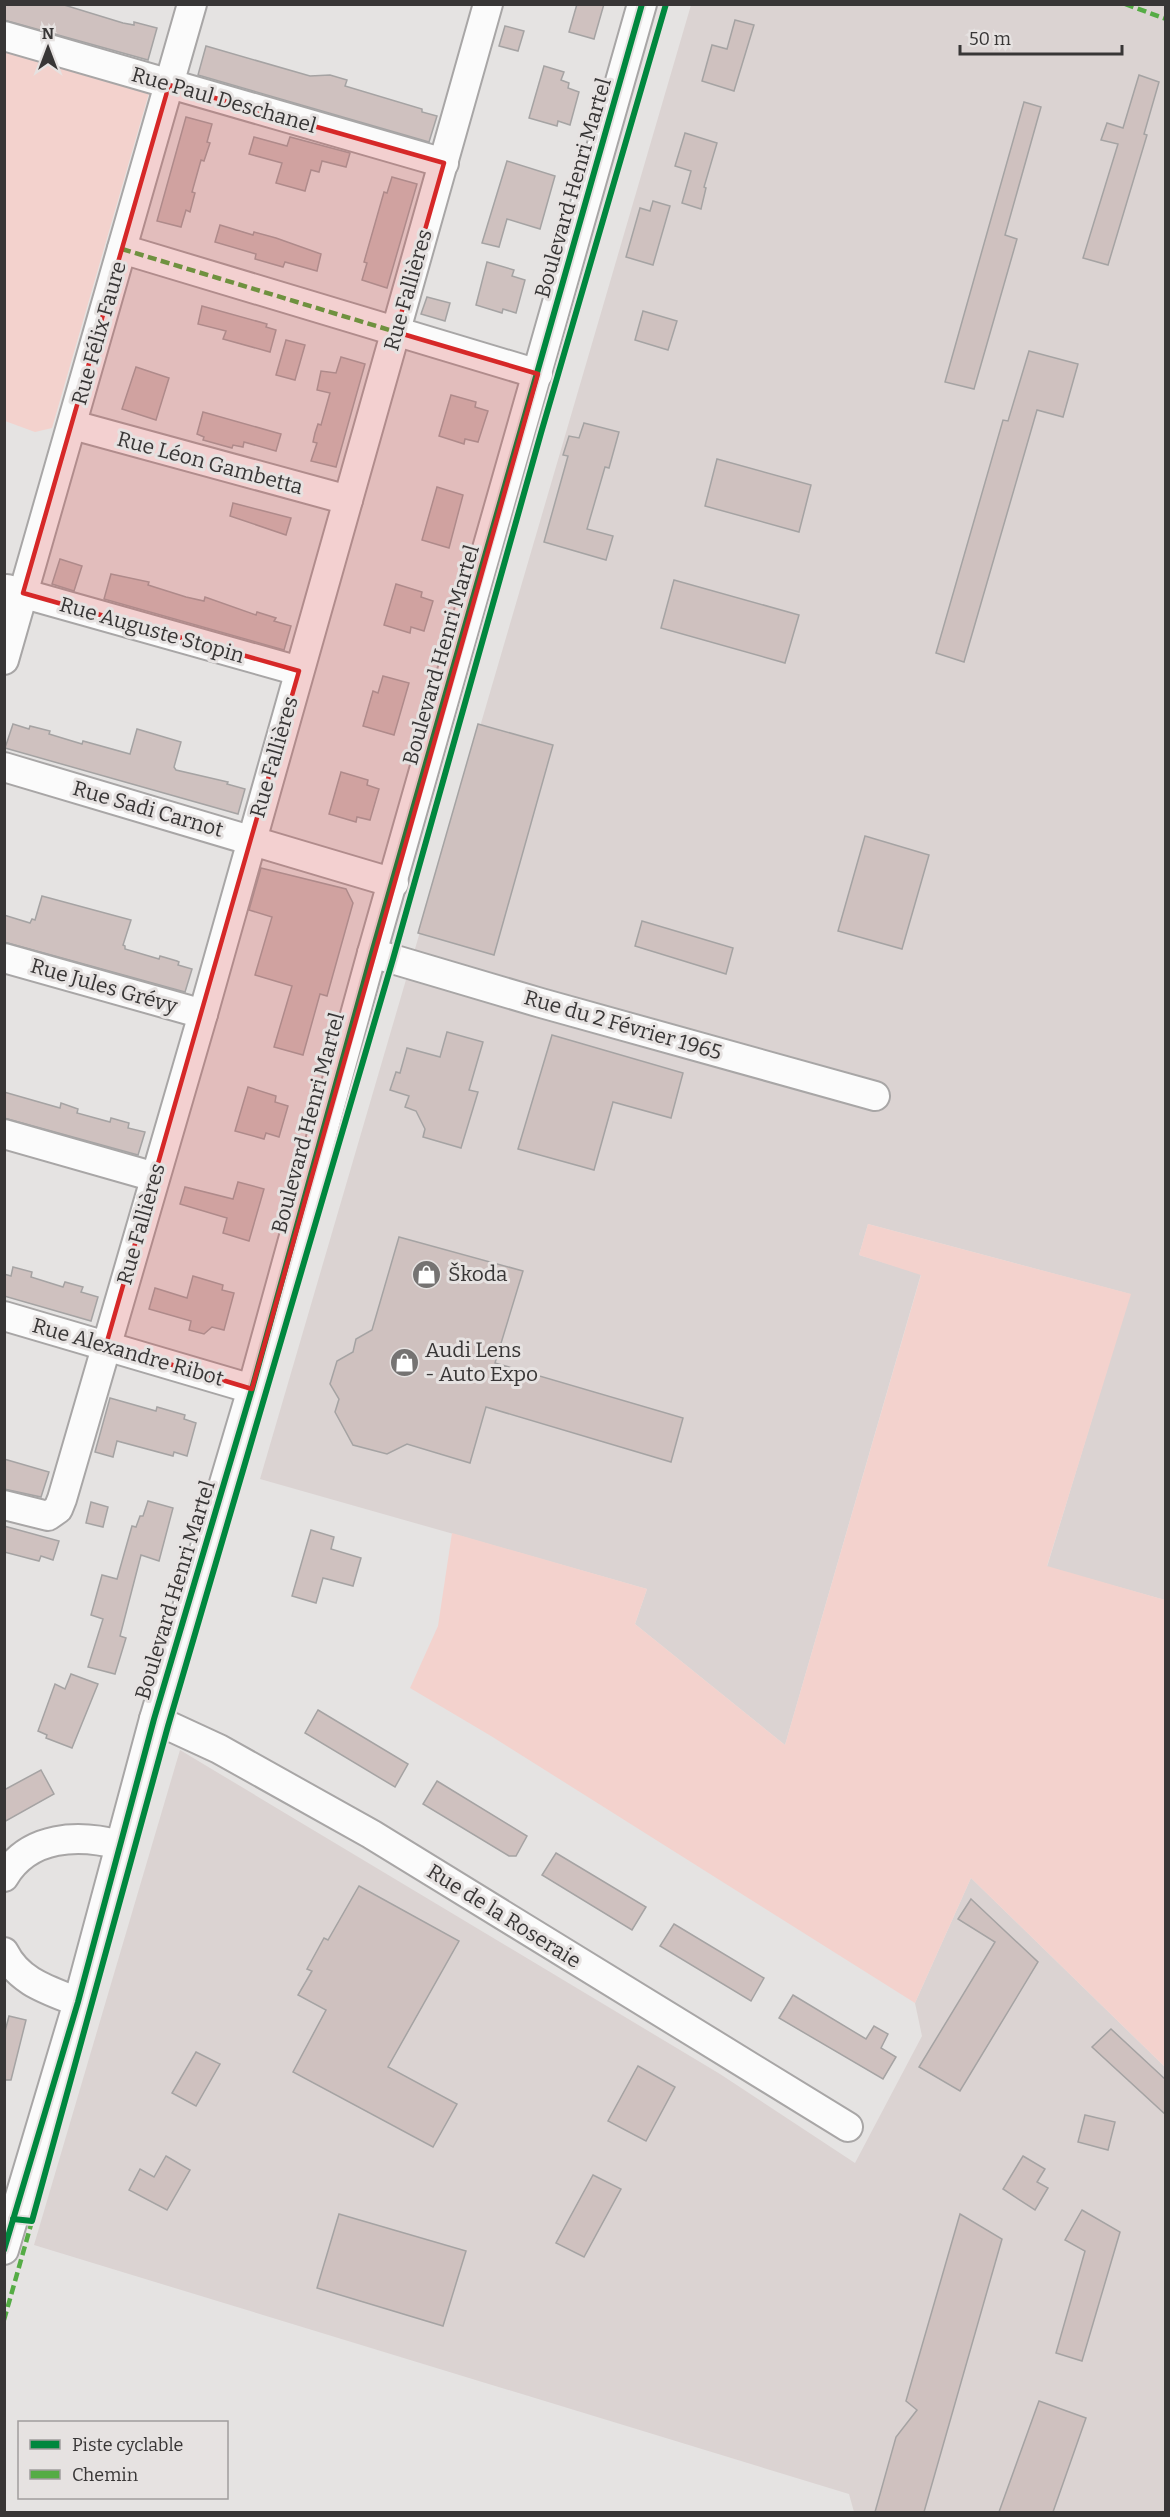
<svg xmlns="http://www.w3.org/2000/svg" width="1170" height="2517" font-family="Bitter,serif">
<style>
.built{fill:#dbd3d2}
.green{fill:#f3d2cd}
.building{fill:#cfc1bf;stroke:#a5a3a3;stroke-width:1.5}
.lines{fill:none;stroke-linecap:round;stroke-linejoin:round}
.minor-casing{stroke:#a8a6a6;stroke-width:32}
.minor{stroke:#fbfbfb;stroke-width:28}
.quiet{stroke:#55ac45;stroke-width:4.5;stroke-dasharray:9 4.5;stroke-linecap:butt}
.cycleway-casing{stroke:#e6e2e1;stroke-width:10}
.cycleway{stroke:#00873e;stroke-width:6}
.marked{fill:#d62828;fill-opacity:0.2;stroke:#d62828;stroke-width:4.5;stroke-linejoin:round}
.labels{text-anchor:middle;stroke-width:6;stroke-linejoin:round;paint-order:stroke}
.street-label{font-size:21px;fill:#383636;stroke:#e6e2e1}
.poi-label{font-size:21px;fill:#383636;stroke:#e6e2e1;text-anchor:start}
</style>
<rect width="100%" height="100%" fill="#e5e3e2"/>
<g class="built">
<polygon points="691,5 1165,5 1165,1600 1047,1567 1130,1294 868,1224 859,1255 921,1274 785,1745 635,1624 647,1589 260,1479"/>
<polygon points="180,1750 720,2074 855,2163 922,2036 915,2003 971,1878 1165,2067 1165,2512 854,2512 849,2494 34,2245"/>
</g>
<g class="green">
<polygon points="5,49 149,93 52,428 35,432 5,421"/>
<polygon points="868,1224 1131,1294 1047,1566 1165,1600 1165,2067 971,1878 915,2003 491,1736 410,1688 438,1626 452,1533 647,1589 635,1624 785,1745 921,1275 859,1255"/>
</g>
<g class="building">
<polygon points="4,4 61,4 123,23 134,25 134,22 157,28 148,60 4,20"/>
<polygon points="577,4 604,4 594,39 569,32"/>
<polygon points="735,20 754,25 734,91 702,81 712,45 727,49"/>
<polygon points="505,26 524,31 518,51 499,46"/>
<polygon points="206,46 310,76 330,75 347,80 345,86 422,109 422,112 437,116 429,142 198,75"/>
<polygon points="544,66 564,72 561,80 569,83 568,88 579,92 570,125 558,121 557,126 529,118"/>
<polygon points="1139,75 1159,82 1144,134 1147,135 1108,265 1083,258 1118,144 1101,140 1107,123 1123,128"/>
<polygon points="1024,102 1041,107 1005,235 1017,239 974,389 945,382"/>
<polygon points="186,117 212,124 207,142 210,143 204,161 201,160 192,192 195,193 190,212 186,210 181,227 157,221"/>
<polygon points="685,133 717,143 704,187 706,188 701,209 682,203 691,171 675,166"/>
<polygon points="254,137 287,146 290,137 350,153 346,167 322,161 319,172 311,170 305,191 276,183 282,163 249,154"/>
<polygon points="507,161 555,176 540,229 507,219 499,247 482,243"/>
<polygon points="392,177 417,184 387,288 362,280 367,263 364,262 384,192 387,193"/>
<polygon points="653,201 670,206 653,265 626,257 640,208 650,211"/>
<polygon points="220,225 253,235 254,232 276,238 321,254 317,271 285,262 283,267 255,259 256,254 215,242"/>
<polygon points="487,262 514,270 512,276 525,280 516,313 503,309 502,313 476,305"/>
<polygon points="427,297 450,303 445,321 421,314"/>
<polygon points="202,306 267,324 266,327 276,330 270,352 223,339 226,331 198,324"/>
<polygon points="643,311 677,321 668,350 635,340"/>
<polygon points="286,340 305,345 295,380 276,375"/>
<polygon points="1029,351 1078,364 1063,417 1037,410 964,662 936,653 1003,420 1008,421"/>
<polygon points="341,357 365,364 336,467 311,461 317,443 313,442 315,433 318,424 321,425 330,393 317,390 321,371 336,373"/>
<polygon points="136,367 169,378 156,420 122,409"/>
<polygon points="451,395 476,402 475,407 488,411 478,442 465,439 464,444 439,436"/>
<polygon points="203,412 281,434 276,451 244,442 243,447 233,445 232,448 203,440 204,437 197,434"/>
<polygon points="584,423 619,432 609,468 605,467 587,529 613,536 606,560 544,542 568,456 563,455 569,436 579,438"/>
<polygon points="717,459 811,485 799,532 705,506"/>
<polygon points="437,487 463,495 449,548 422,540"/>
<polygon points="233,503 291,518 286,535 230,516"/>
<polygon points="60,559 82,566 74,591 52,584"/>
<polygon points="111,574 149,582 148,585 186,597 204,601 205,597 256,615 257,612 276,618 274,621 291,626 284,650 104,599"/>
<polygon points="674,580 799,615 785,663 661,628"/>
<polygon points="396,584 422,592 421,597 433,601 424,631 411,627 410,633 384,625"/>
<polygon points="383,676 409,683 394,735 363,726 373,691 378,693"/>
<polygon points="13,724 29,729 30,726 50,731 49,734 82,744 83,741 130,754 137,729 181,742 174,767 176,770 228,782 227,784 245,789 238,814 5,748"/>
<polygon points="478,724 553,745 494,955 418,933"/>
<polygon points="341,772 368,780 367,785 379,789 370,820 357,817 356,822 329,814"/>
<polygon points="865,836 929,855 902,949 838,931"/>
<polygon points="261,868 346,889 353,903 327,996 320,994 303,1055 274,1047 292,986 255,975 272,917 249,910"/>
<polygon points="42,896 131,920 123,945 125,946 125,949 159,959 160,956 177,961 179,962 178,965 192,969 185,992 4,942 4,915 30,923 32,919 35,920"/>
<polygon points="642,921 733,948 726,974 635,946"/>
<polygon points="447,1032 483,1042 469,1090 478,1092 461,1148 423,1137 425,1129 416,1111 405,1107 409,1096 390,1090 396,1072 400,1073 407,1048 440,1057"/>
<polygon points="552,1035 683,1073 671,1118 613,1102 594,1170 518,1149"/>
<polygon points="248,1087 276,1096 275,1102 288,1106 279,1137 266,1133 264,1139 235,1131"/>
<polygon points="4,1092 60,1108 61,1103 78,1109 77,1113 110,1122 111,1118 129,1123 128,1128 145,1132 138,1155 4,1118"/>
<polygon points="238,1182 264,1189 249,1241 223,1233 227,1218 180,1204 185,1187 233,1199"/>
<polygon points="399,1237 523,1271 495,1363 683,1418 671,1462 486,1407 470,1463 407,1444 387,1454 353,1445 335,1412 339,1399 330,1384 337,1361 353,1352 356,1339 372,1330"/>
<polygon points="13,1267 32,1272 31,1277 63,1287 65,1282 83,1287 81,1292 98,1297 91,1321 4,1296 4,1274 11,1276"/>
<polygon points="193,1276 223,1285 222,1290 234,1293 224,1330 212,1327 204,1334 189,1330 191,1321 149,1309 155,1288 187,1298"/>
<polygon points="110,1398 156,1411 157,1407 185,1415 184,1419 196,1423 187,1456 174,1452 173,1456 117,1441 113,1457 95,1452"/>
<polygon points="4,1459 49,1472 41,1497 4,1489"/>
<polygon points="148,1501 173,1508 159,1561 141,1555 120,1636 126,1638 115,1674 88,1667 103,1619 91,1615 102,1575 117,1579 132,1526 136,1527 140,1516 143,1516"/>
<polygon points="91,1502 108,1507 103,1527 86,1523"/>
<polygon points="4,1526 59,1541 53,1560 41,1556 39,1561 4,1552"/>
<polygon points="311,1530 334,1537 331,1549 361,1558 353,1586 323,1578 316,1603 292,1596"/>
<polygon points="71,1674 98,1684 72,1748 46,1738 47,1735 38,1731 55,1684 65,1689"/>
<polygon points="318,1710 408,1764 395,1787 305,1733"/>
<polygon points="41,1770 54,1794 4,1822 4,1790"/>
<polygon points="437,1781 527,1836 516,1856 509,1856 423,1804"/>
<polygon points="556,1853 646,1907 632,1930 542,1875"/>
<polygon points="359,1886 459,1941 388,2067 457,2104 433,2147 293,2072 326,2010 298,1995 312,1971 307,1969 324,1938 328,1940"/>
<polygon points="971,1899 1038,1962 960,2091 919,2067 995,1942 958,1919"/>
<polygon points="674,1924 764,1978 751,2001 660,1946"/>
<polygon points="793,1995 866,2039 874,2026 888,2034 881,2048 896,2057 883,2079 779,2018"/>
<polygon points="9,2016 26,2020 11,2080 4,2080 4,2035"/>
<polygon points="1111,2029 1166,2080 1166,2115 1092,2047"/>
<polygon points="196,2052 220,2064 196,2106 172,2093"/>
<polygon points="638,2066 675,2087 646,2141 608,2121"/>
<polygon points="1085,2115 1115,2122 1108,2150 1078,2142"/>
<polygon points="166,2156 190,2170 167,2210 129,2190 140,2169 154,2177"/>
<polygon points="1023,2156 1045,2169 1037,2182 1048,2188 1035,2210 1003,2189"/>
<polygon points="593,2175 621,2189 584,2257 556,2243"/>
<polygon points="1082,2210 1120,2232 1082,2361 1056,2353 1085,2251 1065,2240"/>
<polygon points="339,2214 466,2251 443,2326 317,2288"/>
<polygon points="960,2214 1002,2239 924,2512 875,2512 896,2437 917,2410 906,2401"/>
<polygon points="1039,2401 1086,2418 1053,2512 999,2512"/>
</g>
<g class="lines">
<defs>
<g id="minor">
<polyline points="4,36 444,163"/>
<polyline points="122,249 538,374"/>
<polyline points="73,425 348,500"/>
<polyline points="7,589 299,671"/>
<polyline points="4,660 192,4"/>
<polyline points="4,767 394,883"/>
<polyline points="372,953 541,1003 875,1096"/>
<polyline points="4,958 203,1014"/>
<polyline points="4,1134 155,1177"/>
<polyline points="4,1316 252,1389"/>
<polyline points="4,1505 48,1516 58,1509 62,1499 203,1014 488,4"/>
<polyline points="154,1719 219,1749 371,1834 848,2127"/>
<path d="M 4,1877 C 29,1835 79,1834 120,1845"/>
<path d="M 4,1952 C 19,1982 48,1990 78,2002"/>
<polyline points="4,2250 78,2002 154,1719 252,1389 372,953 642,4"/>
</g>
</defs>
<use href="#minor" class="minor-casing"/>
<use href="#minor" class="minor"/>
<g class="quiet">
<polyline points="1125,4 1166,19"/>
<polyline points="122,249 396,332"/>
<polyline points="4,2320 32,2221"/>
</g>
<defs>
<g id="cycleway">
<polyline points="13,2219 32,2221 168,1726 393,959 541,433 666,4"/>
<polyline points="4,2250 78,2002 154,1719 252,1389 372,953 642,4"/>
</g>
</defs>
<use href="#cycleway" class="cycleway-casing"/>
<use href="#cycleway" class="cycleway"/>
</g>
<path class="marked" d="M 169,85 L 444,163 L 396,332 L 538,374 L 252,1389 L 106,1345 L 299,671 L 23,593 Z"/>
<defs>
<symbol id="shop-disc" viewBox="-11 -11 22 22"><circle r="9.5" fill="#757372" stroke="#e6e2e1"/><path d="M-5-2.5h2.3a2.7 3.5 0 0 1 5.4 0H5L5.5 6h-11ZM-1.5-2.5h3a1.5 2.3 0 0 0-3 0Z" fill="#fff"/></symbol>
</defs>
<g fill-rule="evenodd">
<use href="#shop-disc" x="410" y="1258" width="33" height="33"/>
<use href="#shop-disc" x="388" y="1346" width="33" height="33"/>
</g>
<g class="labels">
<g class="street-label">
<text transform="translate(224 100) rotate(16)" y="7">Rue Paul Deschanel</text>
<text transform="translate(573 188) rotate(-74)" y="7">Boulevard Henri Martel</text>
<text transform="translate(408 290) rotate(-74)" y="7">Rue Fallières</text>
<text transform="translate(99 333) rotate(-74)" y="7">Rue Félix Faure</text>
<text transform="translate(210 463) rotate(15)" y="7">Rue Léon Gambetta</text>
<text transform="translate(152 630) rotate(16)" y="7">Rue Auguste Stopin</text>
<text transform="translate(441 655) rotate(-74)" y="7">Boulevard Henri Martel</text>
<text transform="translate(274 757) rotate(-74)" y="7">Rue Fallières</text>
<text transform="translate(148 809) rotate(16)" y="7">Rue Sadi Carnot</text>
<text transform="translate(104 986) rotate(16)" y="7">Rue Jules Grévy</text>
<text transform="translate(623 1025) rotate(16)" y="7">Rue du 2 Février 1965</text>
<text transform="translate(308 1123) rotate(-75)" y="7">Boulevard Henri Martel</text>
<text transform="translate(141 1224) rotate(-74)" y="7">Rue Fallières</text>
<text transform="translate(128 1352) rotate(16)" y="7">Rue Alexandre Ribot</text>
<text transform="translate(175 1590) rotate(-73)" y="7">Boulevard Henri Martel</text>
<text transform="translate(504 1916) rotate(32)" y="7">Rue de la Roseraie</text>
</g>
<g class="poi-label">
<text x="448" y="1281">Škoda</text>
<text x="425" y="1357">Audi Lens<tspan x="425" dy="24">- Auto Expo</tspan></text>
</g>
</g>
<rect width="1170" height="2517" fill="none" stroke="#383636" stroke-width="12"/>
<rect x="18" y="2421" width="210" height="78" fill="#e6e2e1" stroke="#a09d9d" stroke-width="1.5"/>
<rect x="30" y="2440" width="30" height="9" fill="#00873e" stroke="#a09d9d" stroke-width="1.5"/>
<text x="72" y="2451" font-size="18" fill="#383636">Piste cyclable</text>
<rect x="30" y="2470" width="30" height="9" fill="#55ac45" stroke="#a09d9d" stroke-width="1.5"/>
<text x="72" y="2481" font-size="18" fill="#383636">Chemin</text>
<g transform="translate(48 48)" stroke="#e6e2e1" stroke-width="4.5" paint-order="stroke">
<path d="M0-4.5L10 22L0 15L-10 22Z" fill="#383636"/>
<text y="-9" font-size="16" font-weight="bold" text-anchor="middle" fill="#383636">N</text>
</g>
<path d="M960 45v9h162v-9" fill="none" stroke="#383636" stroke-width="3"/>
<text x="969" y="45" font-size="18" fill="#383636" stroke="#e6e2e1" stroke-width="4.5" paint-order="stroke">50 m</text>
</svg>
